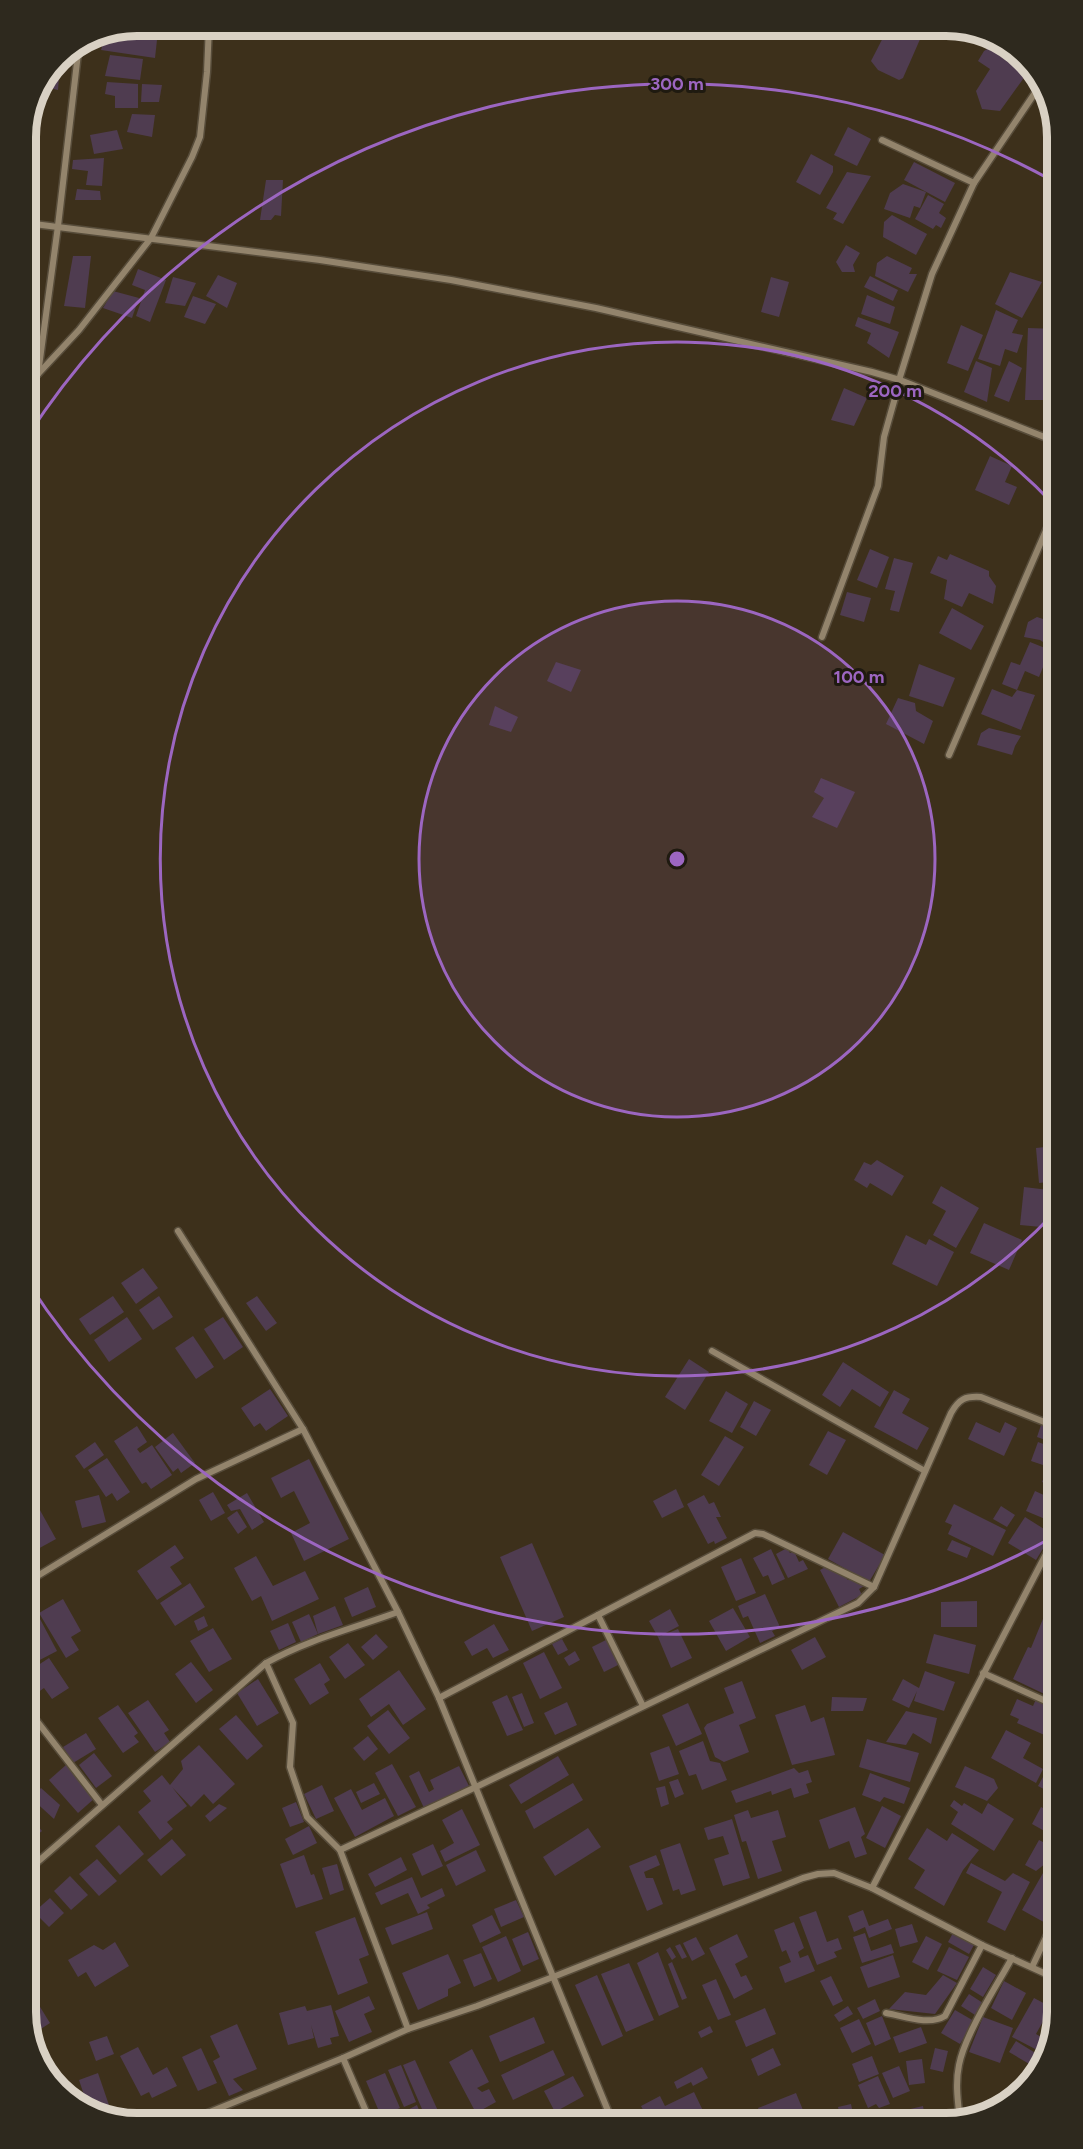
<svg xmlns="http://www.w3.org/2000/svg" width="1083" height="2149" font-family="Figtree,sans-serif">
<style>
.building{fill:#4f3c50}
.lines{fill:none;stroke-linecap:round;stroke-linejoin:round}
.street-casing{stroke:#574c3a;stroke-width:9}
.street{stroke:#93846c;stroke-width:6}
.ring{fill:none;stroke:#9c66c1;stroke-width:3}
.rim{fill:none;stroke:#d9d1c4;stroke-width:8}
.centre{fill:#9c66c1;stroke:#1f1a10;stroke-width:3}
.ring-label{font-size:18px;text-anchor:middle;font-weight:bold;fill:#9c66c1;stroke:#1f1a10;stroke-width:6;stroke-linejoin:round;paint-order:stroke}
</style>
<rect width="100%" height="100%" fill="#3d301b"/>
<g class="building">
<polygon points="889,26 923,26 925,28 903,78 899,80 878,70 871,61"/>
<polygon points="123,28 158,31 155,58 101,50 107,31"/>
<polygon points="989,48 1026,75 1000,111 982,109 976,91 990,69 978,61 984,51"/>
<polygon points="110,55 143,59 140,80 105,76"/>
<polygon points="55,65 60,65 58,90 45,87"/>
<polygon points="107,82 138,84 138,108 115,108 115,96 105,94"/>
<polygon points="142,84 162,85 159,102 141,102"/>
<polygon points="132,114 155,115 152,137 127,132"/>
<polygon points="848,127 871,139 857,166 834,155"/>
<polygon points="117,130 123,149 94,154 90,135"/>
<polygon points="26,140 33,140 34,164 26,164"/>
<polygon points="811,154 833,166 833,172 820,195 796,182"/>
<polygon points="104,158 102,186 86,185 88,171 72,169 73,160"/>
<polygon points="914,162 955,183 945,202 904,180"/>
<polygon points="847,172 871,176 843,224 833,219 837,213 826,208"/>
<polygon points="266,180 283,180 281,216 275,215 271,220 260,220"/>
<polygon points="903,184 926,192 920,208 914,206 910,218 884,209 890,193"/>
<polygon points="77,189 100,191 101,200 75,200"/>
<polygon points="928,195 944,204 939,213 946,218 941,228 936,225 933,229 915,219"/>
<polygon points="892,215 927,234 916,255 883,237 884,222"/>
<polygon points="846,245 860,253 853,265 855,272 842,272 836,262"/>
<polygon points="73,256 91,256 85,308 64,306"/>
<polygon points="887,256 912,268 909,274 917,274 908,292 875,276 877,263"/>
<polygon points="26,263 33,264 31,296 26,295"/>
<polygon points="138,269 166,280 150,322 136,316 145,290 132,285"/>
<polygon points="1010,272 1042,282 1022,318 995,304"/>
<polygon points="218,275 237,283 227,308 206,296"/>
<polygon points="870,276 898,290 893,301 864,287"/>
<polygon points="173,277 196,283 185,306 165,303"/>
<polygon points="771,277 789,282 779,317 761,312"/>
<polygon points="113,291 139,298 132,318 103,308"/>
<polygon points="867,295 895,307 890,324 861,314"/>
<polygon points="193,296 216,304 205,324 184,317"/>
<polygon points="996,310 1018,320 1012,333 1023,335 1017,353 1005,349 1000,366 978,359"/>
<polygon points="858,317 899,332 889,358 867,343 871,333 855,326"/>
<polygon points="961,325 983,335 968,371 947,363"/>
<polygon points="1028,328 1057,329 1057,353 1048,353 1047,400 1025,400"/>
<polygon points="976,361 992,368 987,402 964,392"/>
<polygon points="1009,361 1022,368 1009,402 994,396"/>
<polygon points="844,388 867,398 854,426 831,420"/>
<polygon points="990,456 1012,466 1005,482 1017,487 1009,505 975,490"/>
<polygon points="870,549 889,557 877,588 857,580"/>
<polygon points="950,554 989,571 989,576 996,586 993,604 969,593 962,607 944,599 947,580 930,573 938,556 947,560"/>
<polygon points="894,558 913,563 899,612 890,610 895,591 885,589"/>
<polygon points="1054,559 1057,560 1057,596 1043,591"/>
<polygon points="847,592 871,598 864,622 840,615"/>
<polygon points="952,608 984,626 971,650 939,633"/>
<polygon points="1050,609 1057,612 1057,629 1046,644 1040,640 1024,637 1028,622 1037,617 1046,620"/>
<polygon points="1030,642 1050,650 1039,677 1025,671 1017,690 1002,684 1011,662 1020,665"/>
<polygon points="1057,646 1057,671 1046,667 1052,650"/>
<polygon points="556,662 581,670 571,692 547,681"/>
<polygon points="919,664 955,678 943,707 909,696"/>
<polygon points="992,689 1012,697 1017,690 1035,695 1021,730 981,714"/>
<polygon points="898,698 915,703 916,711 933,721 924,744 886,724"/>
<polygon points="495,706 518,717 511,732 489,725"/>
<polygon points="989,728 1021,736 1015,746 1012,755 977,745 981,733"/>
<polygon points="821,778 855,792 837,828 812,817 824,798 814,792"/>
<polygon points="1057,1141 1057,1151 1054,1152 1051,1143"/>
<polygon points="1045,1147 1048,1182 1039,1183 1036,1148"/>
<polygon points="877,1160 904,1176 892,1196 870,1183 867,1188 854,1180 864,1162 871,1165"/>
<polygon points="941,1186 979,1208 956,1248 933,1235 946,1211 932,1203"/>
<polygon points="1024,1187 1057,1191 1052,1228 1020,1225"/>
<polygon points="984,1223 1022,1240 1009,1270 970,1253"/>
<polygon points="906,1235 926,1245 929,1239 954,1252 937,1286 892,1264"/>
<polygon points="143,1268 158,1288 136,1304 121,1283"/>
<polygon points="113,1296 124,1312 90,1335 79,1319"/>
<polygon points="159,1296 173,1317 153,1330 139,1310"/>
<polygon points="257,1296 277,1323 266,1331 246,1303"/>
<polygon points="127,1317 142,1339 109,1362 94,1340"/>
<polygon points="223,1317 243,1347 224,1360 204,1329"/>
<polygon points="193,1336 214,1367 196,1379 175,1348"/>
<polygon points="689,1359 709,1372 685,1410 665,1397"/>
<polygon points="843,1362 889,1392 880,1407 852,1389 840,1407 822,1395"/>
<polygon points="270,1389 288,1416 266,1431 260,1423 254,1427 241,1408"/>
<polygon points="894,1390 910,1399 902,1413 929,1428 917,1450 874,1427"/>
<polygon points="726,1391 748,1404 732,1433 709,1421"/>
<polygon points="754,1401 771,1410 756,1436 740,1427"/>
<polygon points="976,1422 1000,1433 1005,1422 1017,1428 1004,1456 968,1439"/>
<polygon points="1041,1425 1057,1431 1057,1444 1037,1437"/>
<polygon points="137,1426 147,1442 137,1449 140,1453 152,1445 172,1475 151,1489 146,1482 142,1484 114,1441"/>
<polygon points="828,1431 846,1440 827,1475 809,1465"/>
<polygon points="173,1433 195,1463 181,1473 178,1468 173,1472 155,1447"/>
<polygon points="725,1436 744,1447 719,1486 701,1475"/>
<polygon points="95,1442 104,1455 84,1469 75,1456"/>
<polygon points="1038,1442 1057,1449 1057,1466 1052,1468 1031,1461"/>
<polygon points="107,1458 130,1492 117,1501 112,1493 106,1497 88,1470"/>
<polygon points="309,1459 349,1539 304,1561 291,1533 310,1523 294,1491 281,1498 271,1478"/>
<polygon points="1048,1468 1057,1473 1057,1496 1047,1491 1049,1485 1042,1482"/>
<polygon points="26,1485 56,1539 36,1550 26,1532"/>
<polygon points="676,1489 684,1507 662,1518 653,1501"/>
<polygon points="1035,1491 1057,1501 1057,1524 1026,1511"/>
<polygon points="213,1492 225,1513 211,1521 199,1500"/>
<polygon points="247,1493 264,1522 252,1530 240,1509 231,1511 227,1505"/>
<polygon points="99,1495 106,1522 82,1528 75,1501"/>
<polygon points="704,1495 709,1504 714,1502 721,1517 716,1517 727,1538 715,1544 714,1541 708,1544 687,1504"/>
<polygon points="954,1504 1006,1530 993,1556 948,1534 952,1525 945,1522"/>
<polygon points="1001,1506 1015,1515 1007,1527 993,1519"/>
<polygon points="237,1511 247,1527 238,1534 227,1518"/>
<polygon points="1025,1517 1052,1534 1036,1560 1008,1543"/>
<polygon points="843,1532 885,1555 869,1582 828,1559"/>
<polygon points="952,1540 971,1548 967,1558 947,1550"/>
<polygon points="532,1543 564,1617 532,1631 500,1557"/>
<polygon points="175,1545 184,1558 170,1567 182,1584 157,1600 137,1571"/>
<polygon points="787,1548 790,1553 794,1551 799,1562 803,1560 808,1569 788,1578 776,1554"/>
<polygon points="771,1549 785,1579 772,1585 768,1575 763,1577 753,1558"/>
<polygon points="256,1556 273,1586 305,1571 319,1599 272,1621 261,1596 252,1601 234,1568"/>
<polygon points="741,1558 756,1593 736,1601 721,1567"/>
<polygon points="827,1566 841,1573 848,1580 854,1580 864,1586 859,1589 862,1595 839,1607 820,1570"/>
<polygon points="190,1583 205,1607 175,1626 160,1603"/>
<polygon points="368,1587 376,1607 352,1617 344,1598"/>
<polygon points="765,1594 780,1627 772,1631 775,1636 760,1643 748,1616 743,1618 738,1606"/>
<polygon points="63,1599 81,1631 71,1637 79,1650 66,1658 39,1613"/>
<polygon points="977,1601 977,1627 941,1627 941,1602"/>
<polygon points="335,1606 343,1625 318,1634 313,1616"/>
<polygon points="733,1608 750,1637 726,1651 709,1621"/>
<polygon points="670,1609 679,1626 658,1637 649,1621"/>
<polygon points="1047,1609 1057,1613 1057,1659 1043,1654 1057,1661 1057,1700 1013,1679 1028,1647 1031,1648"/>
<polygon points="309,1614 318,1634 301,1642 292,1622"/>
<polygon points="204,1616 208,1626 198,1631 194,1621"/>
<polygon points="40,1619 57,1651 34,1663 26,1647 26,1627"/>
<polygon points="288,1623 296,1642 279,1650 270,1631"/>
<polygon points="494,1624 509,1650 493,1658 487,1648 472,1656 464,1642"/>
<polygon points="213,1628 232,1659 209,1672 190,1641"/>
<polygon points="678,1629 692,1658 671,1668 658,1637"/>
<polygon points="376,1634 388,1647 373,1660 361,1647"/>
<polygon points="934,1634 976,1645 969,1674 926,1663"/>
<polygon points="815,1637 826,1657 802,1670 791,1650"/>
<polygon points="562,1639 568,1650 558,1655 552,1644"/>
<polygon points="608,1639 620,1664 604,1672 592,1647"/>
<polygon points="348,1643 365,1665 345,1679 329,1657"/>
<polygon points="575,1651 580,1660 569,1666 564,1658"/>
<polygon points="544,1652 562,1688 540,1699 523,1663"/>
<polygon points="49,1658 69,1688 52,1699 44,1688 27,1700 26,1673"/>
<polygon points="191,1662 213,1690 196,1703 175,1674"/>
<polygon points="320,1663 330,1680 324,1684 329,1693 310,1705 294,1679"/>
<polygon points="399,1670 426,1709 403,1725 389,1704 371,1717 359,1699"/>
<polygon points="925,1671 955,1682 944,1711 914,1701 917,1691 909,1708 892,1700 903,1679 919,1688"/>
<polygon points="258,1679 279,1713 257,1726 237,1693"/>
<polygon points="742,1681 756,1718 739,1725 749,1752 724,1762 715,1757 704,1728 707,1724 734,1713 724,1688"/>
<polygon points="522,1693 534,1723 524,1727 512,1697"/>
<polygon points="507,1695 523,1730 507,1736 492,1702"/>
<polygon points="832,1697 867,1698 863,1711 831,1711"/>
<polygon points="1017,1699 1033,1706 1036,1699 1057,1709 1057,1718 1049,1737 1017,1723 1019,1719 1010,1715"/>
<polygon points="148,1700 169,1730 164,1733 170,1742 155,1752 128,1713"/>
<polygon points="567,1702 577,1725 555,1735 544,1713"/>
<polygon points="688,1703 702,1734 676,1746 662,1715"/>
<polygon points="118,1705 138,1733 134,1736 139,1742 123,1753 98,1718"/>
<polygon points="805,1705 811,1722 824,1717 835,1755 792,1765 775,1715"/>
<polygon points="388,1710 410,1738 389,1754 367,1726"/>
<polygon points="906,1711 937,1718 931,1744 913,1733 906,1745 886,1742"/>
<polygon points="236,1715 263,1746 247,1760 219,1729"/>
<polygon points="1006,1730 1031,1743 1023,1758 1043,1769 1036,1783 991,1758"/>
<polygon points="86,1733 96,1749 73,1763 63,1747"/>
<polygon points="368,1736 378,1749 364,1761 353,1748"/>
<polygon points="867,1739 919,1753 910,1782 859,1767"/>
<polygon points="703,1741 710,1761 720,1763 727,1780 702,1790 696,1774 689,1776 679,1751"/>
<polygon points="199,1745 235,1784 213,1804 204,1794 191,1807 172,1787 187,1806 167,1822 173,1829 160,1840 138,1812 151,1801 143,1791 162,1775 170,1785 183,1769 181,1761"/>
<polygon points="669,1746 679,1774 659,1781 650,1753"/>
<polygon points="1057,1749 1057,1764 1052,1762"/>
<polygon points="94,1753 112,1776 96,1788 79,1765"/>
<polygon points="558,1756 569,1775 521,1804 509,1785"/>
<polygon points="392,1764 416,1807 398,1816 375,1773"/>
<polygon points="66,1765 95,1798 78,1813 49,1780"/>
<polygon points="459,1766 469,1786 424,1808 409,1776 419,1771 429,1792 434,1789 430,1780"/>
<polygon points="965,1766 994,1779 998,1788 987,1801 955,1787"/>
<polygon points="794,1768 799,1773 808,1770 812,1782 806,1784 809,1793 794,1798 791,1788 772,1795 771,1791 736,1803 731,1791"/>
<polygon points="1048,1768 1057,1773 1057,1796 1038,1786"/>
<polygon points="870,1773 910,1788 904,1804 884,1797 880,1802 862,1795"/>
<polygon points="678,1779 684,1794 675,1798 669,1782"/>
<polygon points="374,1783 380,1794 361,1803 356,1792"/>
<polygon points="573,1783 583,1800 534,1829 525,1811"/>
<polygon points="322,1785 334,1811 316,1819 304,1794"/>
<polygon points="665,1786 669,1804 661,1807 656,1788"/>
<polygon points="41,1788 60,1805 54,1819 31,1798"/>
<polygon points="351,1789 362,1810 385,1798 394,1816 355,1837 334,1798"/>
<polygon points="954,1800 962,1806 964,1803 982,1814 988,1803 1014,1819 994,1851 951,1824 958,1812 950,1806"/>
<polygon points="296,1802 304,1822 290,1827 282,1808"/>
<polygon points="219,1804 227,1808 210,1822 205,1816"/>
<polygon points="882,1806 901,1816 885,1848 866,1838"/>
<polygon points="855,1807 865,1834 861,1837 867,1854 855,1858 849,1841 829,1849 819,1820"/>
<polygon points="1041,1807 1057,1815 1057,1838 1032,1824"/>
<polygon points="462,1809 480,1845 445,1862 440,1851 454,1843 442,1820"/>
<polygon points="748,1810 751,1818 778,1810 786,1837 772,1841 782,1871 758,1879 746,1841 742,1842 734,1815"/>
<polygon points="26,1811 42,1831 26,1844"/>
<polygon points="732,1819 750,1878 723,1886 714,1859 729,1854 723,1836 708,1840 704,1828"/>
<polygon points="119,1825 144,1854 120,1875 95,1846"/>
<polygon points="309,1826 317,1843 293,1855 285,1839"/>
<polygon points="588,1828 601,1847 555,1876 543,1857"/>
<polygon points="927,1828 947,1841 952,1833 979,1850 963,1870 944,1906 914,1888 925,1870 908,1859"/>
<polygon points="172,1839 186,1855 161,1876 147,1860"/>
<polygon points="1057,1839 1057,1864 1050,1860 1036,1871 1025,1865 1039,1840 1051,1846"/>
<polygon points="680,1843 696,1890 681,1895 679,1889 673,1891 660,1850"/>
<polygon points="433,1844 443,1866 422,1876 412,1854"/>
<polygon points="476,1850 486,1871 456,1886 446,1865"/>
<polygon points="304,1855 311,1875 314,1874 323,1899 296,1908 280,1864"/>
<polygon points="656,1855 660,1865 644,1872 646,1878 653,1878 663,1904 647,1911 629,1866"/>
<polygon points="401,1857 407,1870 375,1887 368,1874"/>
<polygon points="97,1859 117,1881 99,1896 79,1874"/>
<polygon points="971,1863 1005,1881 1013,1873 1030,1882 1005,1931 987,1922 1002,1892 966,1873"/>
<polygon points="337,1864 344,1890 330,1895 322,1868"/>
<polygon points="1043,1873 1057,1881 1057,1909 1049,1925 1022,1910"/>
<polygon points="70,1876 88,1895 71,1910 54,1891"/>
<polygon points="412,1877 421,1898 442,1888 445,1896 427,1905 430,1908 418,1914 408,1893 381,1905 375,1893"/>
<polygon points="50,1898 64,1913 49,1927 34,1912"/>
<polygon points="516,1900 524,1917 501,1927 494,1909"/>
<polygon points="863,1910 869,1926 888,1919 892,1929 869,1938 865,1927 854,1932 848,1916"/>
<polygon points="816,1911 827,1942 838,1938 842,1949 834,1952 837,1957 817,1965 799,1917"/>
<polygon points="427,1912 433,1929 392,1945 385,1928"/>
<polygon points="492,1915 501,1933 480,1943 472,1925"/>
<polygon points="355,1917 369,1955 359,1959 368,1983 338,1995 315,1932"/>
<polygon points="794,1922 804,1948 798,1952 800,1958 808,1955 815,1971 785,1983 779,1967 791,1962 786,1950 782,1952 774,1930"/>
<polygon points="912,1924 918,1942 900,1947 895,1929"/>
<polygon points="1057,1924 1057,1953 1047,1948"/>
<polygon points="528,1932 539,1959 523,1966 512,1939"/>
<polygon points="865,1933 871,1951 891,1944 894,1953 862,1963 853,1937"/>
<polygon points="953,1933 974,1945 969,1954 948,1942"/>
<polygon points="737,1934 748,1957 735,1964 741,1977 746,1975 753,1989 734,1999 709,1948"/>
<polygon points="506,1936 521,1971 498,1982 482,1947"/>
<polygon points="926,1936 942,1944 928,1970 912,1962"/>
<polygon points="696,1937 705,1954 692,1961 683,1943"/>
<polygon points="115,1942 129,1966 95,1987 86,1972 78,1977 68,1960 94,1945 103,1950"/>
<polygon points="680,1944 687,1957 682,1959 675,1946"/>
<polygon points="670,1947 676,1957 672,1960 666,1950"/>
<polygon points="949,1947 969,1957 957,1980 937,1971"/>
<polygon points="658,1952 679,2007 659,2016 637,1963"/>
<polygon points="481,1953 492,1979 474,1987 463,1960"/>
<polygon points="448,1954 461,1983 448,1989 448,1996 418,2010 402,1973"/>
<polygon points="893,1955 900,1977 868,1988 860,1967"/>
<polygon points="672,1962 687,1998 682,2000 668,1964"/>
<polygon points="629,1963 654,2020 626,2032 601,1974"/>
<polygon points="983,1967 996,1975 983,1997 970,1989"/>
<polygon points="597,1975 623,2036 602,2046 575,1985"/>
<polygon points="943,1975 957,1983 935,2014 889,2009 905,1992 926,1995"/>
<polygon points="831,1976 843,2001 833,2006 820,1981"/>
<polygon points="716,1979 731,2015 718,2020 702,1985"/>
<polygon points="1004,1981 1026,1993 1012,2020 991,2008"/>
<polygon points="32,1994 50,2023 30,2036 25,2012 26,1998"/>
<polygon points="969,1994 983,2003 975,2015 961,2006"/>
<polygon points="369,1996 375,2009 364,2014 372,2032 349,2042 335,2011"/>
<polygon points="1034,1998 1051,2007 1036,2034 1045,2039 1039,2051 1012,2037"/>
<polygon points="875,1999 880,2011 863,2019 857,2008"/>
<polygon points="331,2005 339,2036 330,2038 332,2044 318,2048 311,2025 314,2038 288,2045 279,2013 305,2006 307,2011"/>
<polygon points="1055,2005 1057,2005 1057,2012 1051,2033 1045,2031"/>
<polygon points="848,2006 853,2014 839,2022 834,2015"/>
<polygon points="765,2008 776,2034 746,2047 735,2021"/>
<polygon points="955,2010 974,2021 960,2044 941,2033"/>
<polygon points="882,2016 891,2039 875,2046 866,2023"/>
<polygon points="534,2017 545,2043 500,2062 489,2036"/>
<polygon points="983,2017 1013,2028 1000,2063 969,2052"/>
<polygon points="859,2019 871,2044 852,2053 840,2028"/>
<polygon points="237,2024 257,2069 233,2079 243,2090 229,2096 213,2061 220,2057 210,2036"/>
<polygon points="710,2026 713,2032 701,2038 698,2032"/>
<polygon points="921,2027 927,2043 899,2053 893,2037"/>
<polygon points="107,2036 114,2054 96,2061 89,2042"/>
<polygon points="1016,2041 1037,2054 1031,2065 1009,2052"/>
<polygon points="138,2047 153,2075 167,2067 177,2086 152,2098 149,2092 141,2096 120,2056"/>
<polygon points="201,2048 217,2083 198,2091 182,2057"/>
<polygon points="773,2048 781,2065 758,2076 751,2059"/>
<polygon points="935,2048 948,2051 943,2072 930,2069"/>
<polygon points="472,2049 489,2082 477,2088 482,2092 489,2089 496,2102 476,2113 449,2062"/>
<polygon points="553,2050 565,2075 513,2100 501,2075"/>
<polygon points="872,2056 879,2074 859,2082 852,2064"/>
<polygon points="922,2059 925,2083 909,2085 906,2061"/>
<polygon points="415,2060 443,2122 440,2123 428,2123 403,2065"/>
<polygon points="401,2065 416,2102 404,2107 388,2070"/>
<polygon points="899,2066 910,2091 893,2098 882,2073"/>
<polygon points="702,2067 708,2078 693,2086 691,2082 677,2089 674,2082"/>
<polygon points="98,2073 111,2111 104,2113 88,2107 79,2080"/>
<polygon points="385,2073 400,2108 381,2116 366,2081"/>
<polygon points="573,2076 584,2096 555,2112 544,2091"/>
<polygon points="878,2076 890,2104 879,2108 876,2104 868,2108 858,2085"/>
<polygon points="694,2092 706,2117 692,2123 679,2123 676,2118 666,2123 650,2123 641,2106 660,2096 665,2106"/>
<polygon points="796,2093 803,2110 791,2114 786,2110 775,2114 777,2119 764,2123 758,2108"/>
<polygon points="78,2095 84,2106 69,2100"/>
<polygon points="851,2104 855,2123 842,2123 838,2107"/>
<polygon points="417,2105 423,2120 416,2123 383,2123"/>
<polygon points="923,2106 926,2123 905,2123 902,2111"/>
<polygon points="127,2113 131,2123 116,2118"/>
<polygon points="307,2117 309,2123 289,2123"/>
<polygon points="956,2118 957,2121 934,2123 934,2122"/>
<polygon points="822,2119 823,2123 807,2123"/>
</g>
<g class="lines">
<defs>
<g id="street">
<polyline points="882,140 974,183"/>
<polyline points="26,223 320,260 451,280 596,308 872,372 900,380 1057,442"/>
<polyline points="38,374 58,226 79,45"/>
<polyline points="899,380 932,274 974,183 1041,84"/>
<polyline points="26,384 38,374 79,330 151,238 192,157 200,137 207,72 209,26"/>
<polyline points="822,637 878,486 884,437 900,380"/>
<polyline points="949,755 1057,505"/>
<polyline points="178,1231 303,1429 398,1612 439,1698 613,2123"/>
<polyline points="712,1351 925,1471"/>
<polyline points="26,1583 196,1479 303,1429"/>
<polyline points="598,1615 643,1706"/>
<polyline points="266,1663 293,1723 290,1767 307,1817 340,1850 408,2029"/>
<polyline points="983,1673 1057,1706"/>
<polyline points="439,1698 755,1533 763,1534 874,1587"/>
<polyline points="26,1707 102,1805"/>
<path d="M 340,1850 L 476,1787 L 858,1603 L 874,1587 L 951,1413 C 959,1399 965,1396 981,1397 L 1057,1427"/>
<path d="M 26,1872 L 266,1663 C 307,1640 354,1628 398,1612"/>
<polyline points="872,1888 1057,1533"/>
<polyline points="1032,1967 1057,1914"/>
<path d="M 886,2013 C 904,2016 929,2026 945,2016 L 982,1945"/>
<polyline points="343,2058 371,2123"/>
<path d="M 960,2121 C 958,2102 955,2084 959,2065 C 965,2034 996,1987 1012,1958"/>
<polyline points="183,2123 343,2058 408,2029 477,2006 553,1977 803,1878 818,1874 834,1873 872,1888 982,1945 1057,1979"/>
</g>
</defs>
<use href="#street" class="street-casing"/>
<use href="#street" class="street"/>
</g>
<circle cx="677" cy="859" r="258" fill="#9c66c1" fill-opacity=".12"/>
<g class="ring">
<circle cx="677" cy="859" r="258"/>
<path d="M1055 1212A517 517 0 1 1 1055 506"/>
<path d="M1053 1537A775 775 0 0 1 27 1281M27 437A775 775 0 0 1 1053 181"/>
</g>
<path d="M0 0H1083V2149H0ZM137 36H946A101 101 0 0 1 1047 137V2012A101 101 0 0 1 946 2113H137A101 101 0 0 1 36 2012V137A101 101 0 0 1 137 36Z" fill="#2e291e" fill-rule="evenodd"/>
<path class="rim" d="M137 36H946A101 101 0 0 1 1047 137V2012A101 101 0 0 1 946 2113H137A101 101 0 0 1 36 2012V137A101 101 0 0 1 137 36Z"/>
<circle cx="677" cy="859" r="9" class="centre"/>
<g class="ring-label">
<text x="677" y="90">300 m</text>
<text x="895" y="397">200 m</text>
<text x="859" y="683">100 m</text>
</g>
</svg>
